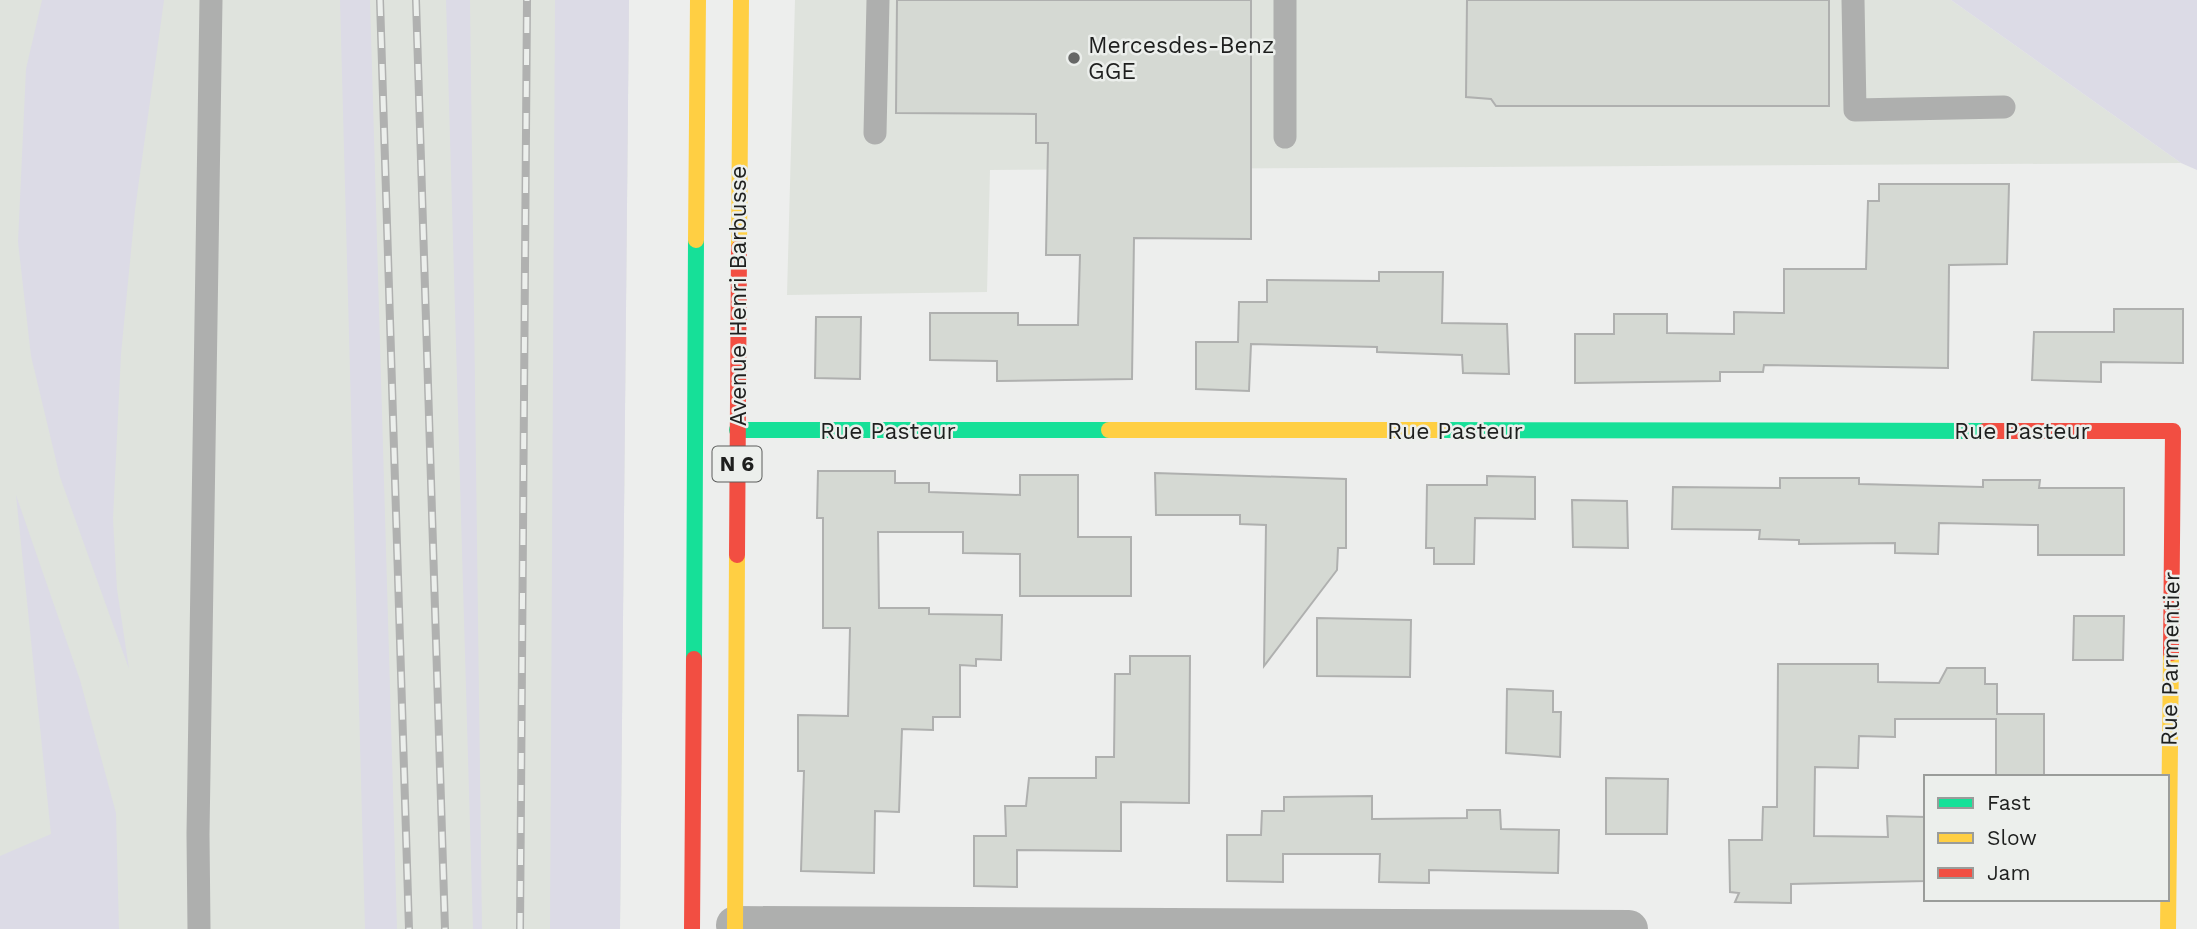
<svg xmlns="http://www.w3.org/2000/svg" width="2197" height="929" font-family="'Work Sans',sans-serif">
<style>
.built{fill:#dfe3dd}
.green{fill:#dcdbe6}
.building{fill:#d5d9d3;stroke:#afb0af;stroke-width:2}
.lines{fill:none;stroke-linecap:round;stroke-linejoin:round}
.lane{stroke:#aeafae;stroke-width:23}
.street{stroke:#aeafae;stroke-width:38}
.fast{stroke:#16e098;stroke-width:16}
.slow{stroke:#ffcf43;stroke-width:16}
.jam{stroke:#f24e42;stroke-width:16}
.rail-casing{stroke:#b0b1b0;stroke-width:8}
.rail{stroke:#ecefec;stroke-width:5;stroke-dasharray:16;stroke-linecap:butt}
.poi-dot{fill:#666766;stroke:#ecefec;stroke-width:2.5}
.labels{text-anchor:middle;stroke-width:5;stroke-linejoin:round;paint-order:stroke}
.shield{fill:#ecefec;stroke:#5c5d5c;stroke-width:2}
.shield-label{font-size:21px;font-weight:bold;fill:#1e1f1e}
.poi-label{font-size:23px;fill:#1e1f1e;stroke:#ecefec;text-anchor:start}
.street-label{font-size:23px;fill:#1e1f1e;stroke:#ecefec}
</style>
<rect width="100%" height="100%" fill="#edeeed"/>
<g class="built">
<polygon points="0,0 629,0 620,929 0,929"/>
<polygon points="795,0 1951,0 2181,163 990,170 987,292 787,295"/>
</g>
<g class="green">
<polygon points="42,0 164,0 135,210 121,354 113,519 117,589 129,669 60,477 31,356 18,242 26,69"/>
<polygon points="340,0 370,0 397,929 365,929"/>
<polygon points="446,0 470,0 482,929 473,929"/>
<polygon points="555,0 629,0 620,929 550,929"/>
<polygon points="1951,0 2197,0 2197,170 2181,163"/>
<polygon points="16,495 80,680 116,813 119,929 0,929 0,856 51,834"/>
</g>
<g class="building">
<polygon points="897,0 1251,0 1251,239 1134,238 1132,379 997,381 997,361 930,360 930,313 1018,313 1018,325 1078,325 1080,255 1046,255 1048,143 1036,143 1036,114 896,113"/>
<polygon points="1467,0 1829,0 1829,106 1496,106 1491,99 1466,97"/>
<polygon points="1879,184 2009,184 2007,264 1949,265 1948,368 1764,365 1763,372 1720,372 1720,381 1575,383 1575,334 1614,334 1614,314 1667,314 1667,333 1734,334 1734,312 1784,313 1784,269 1866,269 1868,201 1879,201"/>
<polygon points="1379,272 1443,272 1442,323 1507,324 1509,374 1463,373 1462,355 1377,352 1377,347 1251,344 1249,391 1196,389 1196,342 1238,342 1239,302 1267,302 1267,280 1379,281"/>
<polygon points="2114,309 2183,309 2183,363 2101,362 2101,382 2032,380 2034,332 2114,332"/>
<polygon points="816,317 861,317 860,379 815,378"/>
<polygon points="818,471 895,471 895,483 929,483 929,492 1020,495 1020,475 1078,475 1078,537 1131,537 1131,596 1020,596 1020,554 963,553 963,532 878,532 879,608 929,608 929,614 1002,615 1001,660 976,659 976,666 960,665 960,717 933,717 933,730 902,729 899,812 875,811 874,873 801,871 804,771 798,771 798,715 848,716 850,628 823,628 823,518 817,518"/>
<polygon points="1155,473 1346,479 1346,548 1338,548 1337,570 1264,666 1266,525 1240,524 1240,515 1156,515"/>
<polygon points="1487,476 1535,477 1535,519 1475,518 1474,564 1434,564 1434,548 1426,548 1427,485 1487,485"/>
<polygon points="1780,478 1859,478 1859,484 1983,487 1983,480 2040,480 2039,488 2124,488 2124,555 2038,555 2038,525 1939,523 1938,554 1895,553 1895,543 1799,544 1799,540 1759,539 1760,530 1672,529 1673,487 1780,488"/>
<polygon points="1572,500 1627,501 1628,548 1573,547"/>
<polygon points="2074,616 2124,616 2123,660 2073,660"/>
<polygon points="1317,618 1411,620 1410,677 1317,676"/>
<polygon points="1130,656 1190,656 1189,803 1121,802 1121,851 1017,850 1017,887 974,886 974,836 1006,836 1005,806 1026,806 1029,778 1096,778 1096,757 1114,757 1115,674 1130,674"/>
<polygon points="1778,664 1878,664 1878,682 1939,683 1947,668 1985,668 1985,684 1997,684 1997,714 2044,714 2044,777 1996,777 1996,719 1895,719 1895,737 1859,736 1858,768 1815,767 1814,836 1888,837 1887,816 1926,817 1926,881 1791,884 1791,903 1735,902 1739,893 1730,892 1729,840 1762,840 1763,807 1777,807"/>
<polygon points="1507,689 1553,691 1553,712 1561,712 1560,757 1506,753"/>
<polygon points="1606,778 1668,779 1667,834 1606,834"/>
<polygon points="1372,796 1372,819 1467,818 1467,810 1500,810 1501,829 1559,830 1558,873 1429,870 1429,883 1379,882 1380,854 1283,854 1283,882 1227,881 1227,835 1261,835 1262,811 1284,811 1284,797"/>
</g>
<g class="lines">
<g class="lane">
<polyline points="1853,0 1855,110 2004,107"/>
<polyline points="875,133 878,0"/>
<polyline points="1285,137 1285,0"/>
<polyline points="199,929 198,834 211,0"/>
</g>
<polyline class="street" points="735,925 1629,929"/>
<g class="fast">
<polyline points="737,430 1109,430"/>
<polyline points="1439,430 1985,431"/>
<polyline points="694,659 696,240"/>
</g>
<g class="slow">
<polyline points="696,240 698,0"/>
<polyline points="739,248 741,0"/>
<polyline points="1109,430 1439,430"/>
<polyline points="735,929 737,555"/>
<polyline points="2168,929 2171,653"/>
</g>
<g class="jam">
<polyline points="1985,431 2173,431 2171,653"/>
<polyline points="737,555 739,248"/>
<polyline points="692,929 694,659"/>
</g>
<defs>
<g id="rail">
<polyline points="380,0 409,929"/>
<polyline points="416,0 445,929"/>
<polyline points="520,929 527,0"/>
</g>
</defs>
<use href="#rail" class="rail-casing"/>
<use href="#rail" class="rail"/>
</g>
<circle class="poi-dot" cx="1074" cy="58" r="7"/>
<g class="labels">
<rect class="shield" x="712.5" y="446.5" width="49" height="35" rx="5"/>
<g class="shield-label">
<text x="737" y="471">N 6</text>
</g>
<g class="poi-label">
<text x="1088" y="53">Mercesdes-Benz<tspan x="1088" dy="26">GGE</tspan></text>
</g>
<g class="street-label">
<text transform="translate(738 296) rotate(-90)" y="8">Avenue Henri Barbusse</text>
<text x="888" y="439">Rue Pasteur</text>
<text x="1455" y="439">Rue Pasteur</text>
<text x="2022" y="439">Rue Pasteur</text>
<text transform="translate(2170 659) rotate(-89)" y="8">Rue Parmentier</text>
</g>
</g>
<rect x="1924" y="775" width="245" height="126" fill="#ecefec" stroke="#9a9c9a" stroke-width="2"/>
<rect x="1938" y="798" width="35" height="10" fill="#16e098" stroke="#9a9c9a" stroke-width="2"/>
<text x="1987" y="810" font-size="21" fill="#1e1f1e">Fast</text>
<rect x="1938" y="833" width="35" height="10" fill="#ffcf43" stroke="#9a9c9a" stroke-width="2"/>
<text x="1987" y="845" font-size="21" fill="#1e1f1e">Slow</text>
<rect x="1938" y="868" width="35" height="10" fill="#f24e42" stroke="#9a9c9a" stroke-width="2"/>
<text x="1987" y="880" font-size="21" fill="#1e1f1e">Jam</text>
</svg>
